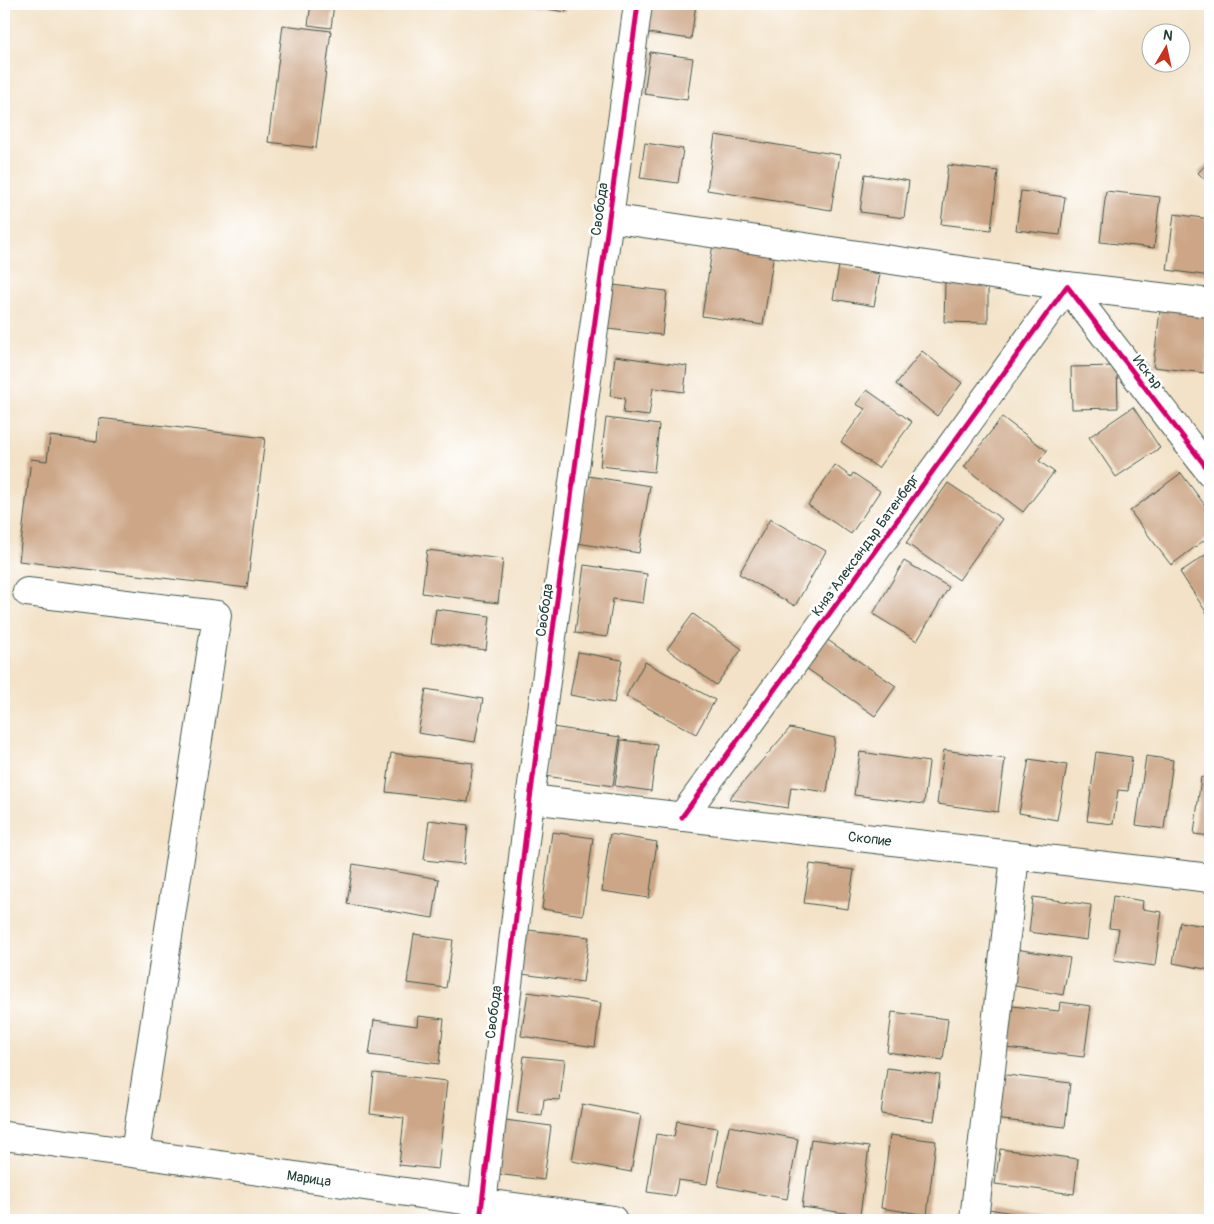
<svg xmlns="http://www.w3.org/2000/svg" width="1214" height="1224" font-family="Pangolin,sans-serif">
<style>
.building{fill:#cca686}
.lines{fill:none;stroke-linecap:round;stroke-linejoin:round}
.minor-casing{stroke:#3f564a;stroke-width:30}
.minor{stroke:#fff;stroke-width:28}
.cycleway-casing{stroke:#fff;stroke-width:8}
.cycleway{stroke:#d6006c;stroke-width:5}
.labels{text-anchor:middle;stroke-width:5;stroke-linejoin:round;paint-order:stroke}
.street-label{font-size:14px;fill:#1f3d34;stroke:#fff}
</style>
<rect width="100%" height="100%" fill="#fff"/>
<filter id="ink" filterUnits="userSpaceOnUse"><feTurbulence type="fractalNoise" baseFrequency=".02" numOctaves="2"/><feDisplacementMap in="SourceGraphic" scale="10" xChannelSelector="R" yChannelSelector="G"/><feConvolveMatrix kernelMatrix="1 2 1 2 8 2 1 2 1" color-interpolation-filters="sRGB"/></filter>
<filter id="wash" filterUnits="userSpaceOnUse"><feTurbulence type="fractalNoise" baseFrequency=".0096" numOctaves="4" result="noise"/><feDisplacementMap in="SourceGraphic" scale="20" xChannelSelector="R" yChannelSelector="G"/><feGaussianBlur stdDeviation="1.12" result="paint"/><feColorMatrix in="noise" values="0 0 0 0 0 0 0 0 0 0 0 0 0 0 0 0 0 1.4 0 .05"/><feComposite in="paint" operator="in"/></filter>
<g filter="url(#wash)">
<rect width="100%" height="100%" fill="#f3e2c8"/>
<g id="blocks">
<g class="building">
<polygon points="311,4 334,4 331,28 308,25"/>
<polygon points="516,4 567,4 566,12"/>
<polygon points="652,4 696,4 691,39 648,33"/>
<polygon points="283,25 331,31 316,148 268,142"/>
<polygon points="650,52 693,58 687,100 644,94"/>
<polygon points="715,135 840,155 831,210 707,190"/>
<polygon points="645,143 683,149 678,183 640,178"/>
<polygon points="1210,160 1210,184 1198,173"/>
<polygon points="948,165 998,171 991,230 941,224"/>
<polygon points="865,174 909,181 904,218 860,212"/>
<polygon points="1021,191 1065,197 1060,235 1016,230"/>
<polygon points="1106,191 1160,197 1154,248 1100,242"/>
<polygon points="1174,214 1210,219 1210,276 1167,270"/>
<polygon points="713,244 774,253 763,325 702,316"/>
<polygon points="839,266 880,274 874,306 833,299"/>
<polygon points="945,282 988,282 988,323 944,322"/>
<polygon points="603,284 667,291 662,335 598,328"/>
<polygon points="1161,303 1210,309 1210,334 1205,373 1153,367"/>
<polygon points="922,351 962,383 937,416 896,384"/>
<polygon points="615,356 687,366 684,392 653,388 649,416 623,413 625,398 610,396"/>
<polygon points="1117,366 1118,408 1072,409 1071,367"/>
<polygon points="867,390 912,422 878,468 841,442 865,409 856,404"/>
<polygon points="1133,407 1160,448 1116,477 1089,437"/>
<polygon points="1002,417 1047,451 1039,461 1054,472 1023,512 964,467"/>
<polygon points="99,418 265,438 247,588 19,561 31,459 47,461 50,436 97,442"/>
<polygon points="606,418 659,425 654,472 600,466"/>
<polygon points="835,465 851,477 853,473 880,491 851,534 808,505"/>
<polygon points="1181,473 1210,512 1210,536 1171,565 1130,511"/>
<polygon points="588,476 650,486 639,553 577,543"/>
<polygon points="948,483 1002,519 959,580 906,543"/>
<polygon points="770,519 826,551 795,606 739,574"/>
<polygon points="427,550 503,559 498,603 422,593"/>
<polygon points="1210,552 1210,618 1180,572"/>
<polygon points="904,561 949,587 917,641 873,614"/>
<polygon points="584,565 647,574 643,603 613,599 607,637 575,633"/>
<polygon points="436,609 490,616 486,650 431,643"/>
<polygon points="693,614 742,649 716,685 667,649"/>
<polygon points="826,639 896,686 875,716 806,668"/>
<polygon points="578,652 622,660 614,703 570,695"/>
<polygon points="645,662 715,700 696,734 626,696"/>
<polygon points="426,689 483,699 475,742 418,733"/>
<polygon points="552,727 620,737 613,786 545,776"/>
<polygon points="790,728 835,738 827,792 791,787 788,808 729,799"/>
<polygon points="621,740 657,744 651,791 615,786"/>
<polygon points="944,750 1005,759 998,812 937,804"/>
<polygon points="860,752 929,762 924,804 854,795"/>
<polygon points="1096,752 1132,757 1128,791 1118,790 1113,824 1087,821"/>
<polygon points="391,753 473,763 468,802 386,792"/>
<polygon points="1146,756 1173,760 1164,829 1136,825"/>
<polygon points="1029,759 1067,765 1057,820 1019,813"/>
<polygon points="1201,777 1210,778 1210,836 1194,834"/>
<polygon points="429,820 468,825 464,864 424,860"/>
<polygon points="552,832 593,838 583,915 542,909"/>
<polygon points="610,834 657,842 649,898 602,891"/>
<polygon points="353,864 439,879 433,918 347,904"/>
<polygon points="810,864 854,870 848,909 804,903"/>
<polygon points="1113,896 1143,901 1142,909 1162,912 1155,966 1114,960 1119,929 1109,928"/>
<polygon points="1033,897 1091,905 1087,940 1029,932"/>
<polygon points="1180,922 1210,927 1210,970 1173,963"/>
<polygon points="519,929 589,937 583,982 514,973"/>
<polygon points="414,934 453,940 446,988 407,983"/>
<polygon points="1016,949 1070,958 1063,995 1010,985"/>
<polygon points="528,992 601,1003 595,1047 521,1036"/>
<polygon points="1060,1002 1091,1006 1084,1057 1006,1048 1012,1006 1059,1011"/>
<polygon points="892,1012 948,1019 943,1060 887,1052"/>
<polygon points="418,1016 444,1019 439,1064 369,1055 374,1020 417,1026"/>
<polygon points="524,1056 565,1060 560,1100 544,1099 542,1116 517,1113"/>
<polygon points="887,1068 940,1075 934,1121 881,1114"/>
<polygon points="374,1073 447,1081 438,1169 399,1165 404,1118 370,1114"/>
<polygon points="999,1074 1070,1083 1065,1127 994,1119"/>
<polygon points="582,1104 641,1115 631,1172 572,1161"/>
<polygon points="497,1119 551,1126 544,1180 489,1173"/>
<polygon points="677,1121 717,1128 707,1184 678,1180 675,1196 647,1192 656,1134 674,1137"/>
<polygon points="729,1126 798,1139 787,1199 718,1186"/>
<polygon points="890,1135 936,1141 927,1215 881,1208"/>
<polygon points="811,1139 869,1147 860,1215 802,1207"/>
<polygon points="1000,1149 1078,1159 1074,1194 995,1184"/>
<polygon points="989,1209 1047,1219 1047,1220 987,1220"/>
</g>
</g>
</g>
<g filter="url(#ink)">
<use href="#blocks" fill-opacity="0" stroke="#3f564a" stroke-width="1"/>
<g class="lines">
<defs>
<g id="minor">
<polyline points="609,218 1067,286 1210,303"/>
<polyline points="27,592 217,615 135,1152"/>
<path id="s1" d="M 530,799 L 1210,878"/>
<polyline points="682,817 1067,286 1210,472"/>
<path id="s2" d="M 4,1136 C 207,1161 410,1195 613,1220"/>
<polyline points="480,1220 530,799 638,4"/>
<polyline points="974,1220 1015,856"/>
</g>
</defs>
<use href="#minor" class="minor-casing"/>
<use href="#minor" class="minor"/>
<defs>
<g id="cycleway">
<polyline points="682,817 1067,286 1210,472"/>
<polyline points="480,1220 530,799 638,4"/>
</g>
</defs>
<use href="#cycleway" class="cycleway-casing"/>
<use href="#cycleway" class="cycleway"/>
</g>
</g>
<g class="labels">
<g class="street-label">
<text transform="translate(599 209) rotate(-82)" y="5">Свобода</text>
<text transform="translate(1148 372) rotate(52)" y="5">Искър</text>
<text transform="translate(865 545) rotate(-54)" y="5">Княз Александър Батенберг</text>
<text transform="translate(544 610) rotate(-82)" y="5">Свобода</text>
<text dy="5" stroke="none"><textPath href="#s1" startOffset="342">Скопие</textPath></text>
<text transform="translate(493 1012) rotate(-83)" y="5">Свобода</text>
<text dy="5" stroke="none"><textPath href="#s2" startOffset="308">Марица</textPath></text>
</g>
</g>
<rect width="1214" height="1224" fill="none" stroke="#fff" stroke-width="20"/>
<g transform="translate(1166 48) rotate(9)"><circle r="24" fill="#ffffff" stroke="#a5b1ae"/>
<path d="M0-4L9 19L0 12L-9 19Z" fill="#c8321e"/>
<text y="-8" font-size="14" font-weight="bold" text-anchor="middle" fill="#1f3d34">N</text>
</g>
</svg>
